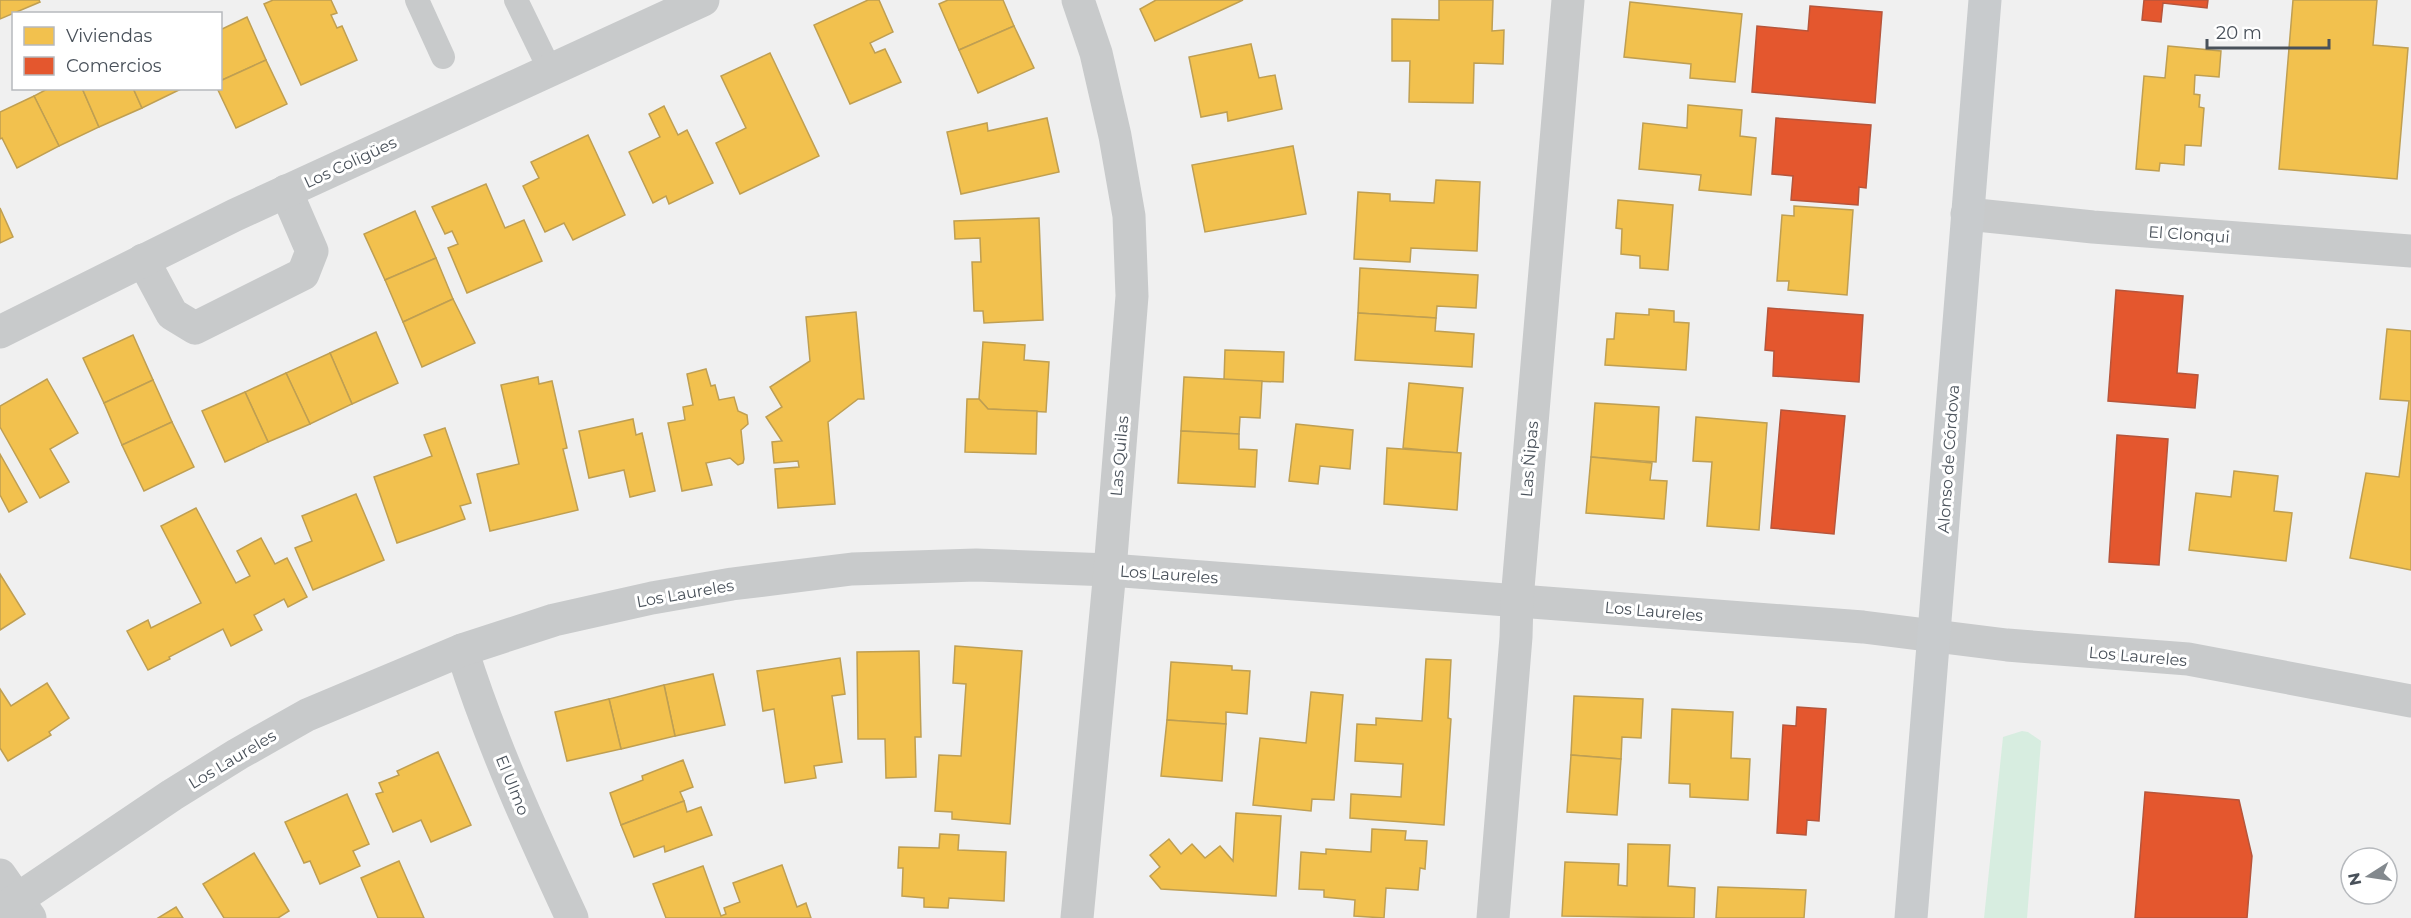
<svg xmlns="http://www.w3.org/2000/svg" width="2411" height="918" font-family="Montserrat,sans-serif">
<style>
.green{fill:#d7ede0}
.homes{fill:#f2c14e;stroke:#bf9f52;stroke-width:1.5}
.shops{fill:#e4572e;stroke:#b6553b;stroke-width:1.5}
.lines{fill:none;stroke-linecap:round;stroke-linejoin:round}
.lane{stroke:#c8cacb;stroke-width:24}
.street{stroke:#c8cacb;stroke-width:33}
.secondary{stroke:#c8cbcd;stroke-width:33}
.labels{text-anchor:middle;stroke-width:6;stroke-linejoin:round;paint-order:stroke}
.street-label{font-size:16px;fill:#49515a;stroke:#fff}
</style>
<rect width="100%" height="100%" fill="#f0f0f0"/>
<polygon class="green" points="2022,731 2028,732 2041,741 2027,918 1984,918 2003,737"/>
<g class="homes">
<polygon points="0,0 39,0 40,2 0,19"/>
<polygon points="273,0 331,0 337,13 331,15 337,28 342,26 357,60 301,85 264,4"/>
<polygon points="868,0 879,0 893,32 870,43 875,53 885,49 901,82 850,104 814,25"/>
<polygon points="948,0 1003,0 1014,26 959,50 939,4"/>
<polygon points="1156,0 1243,0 1155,41 1140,9"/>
<polygon points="1439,0 1493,0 1492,31 1504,30 1503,64 1474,63 1473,103 1409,102 1410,61 1392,61 1392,19 1439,20"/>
<polygon points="2293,0 2377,0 2373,45 2408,48 2397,179 2279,169"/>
<polygon points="1630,2 1742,14 1735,82 1690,78 1691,64 1624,57"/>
<polygon points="247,17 266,60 220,81 220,30"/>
<polygon points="1014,26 1034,68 978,93 959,50"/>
<polygon points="1251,44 1259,78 1275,75 1282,109 1228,121 1227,112 1201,117 1189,57"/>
<polygon points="2168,46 2221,51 2219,77 2195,75 2194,94 2200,95 2199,107 2204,108 2201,146 2185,145 2184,165 2160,163 2159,171 2136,169 2144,76 2165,78"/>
<polygon points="770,53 819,156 740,194 716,143 746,128 721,76"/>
<polygon points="266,60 287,104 236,128 217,88 220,88 220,81"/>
<polygon points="49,88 82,88 99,127 59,146 34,96"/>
<polygon points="82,88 133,88 142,108 99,127"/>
<polygon points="133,88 183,88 142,108"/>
<polygon points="34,96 59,146 17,168 2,138 0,139 0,112"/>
<polygon points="1688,105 1742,110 1740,136 1756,138 1751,195 1699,190 1701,175 1639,169 1643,123 1687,128"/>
<polygon points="664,106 678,135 687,130 713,183 669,204 666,196 653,203 629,152 660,137 649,114"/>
<polygon points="1047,118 1059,172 961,194 947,132 987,123 988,131"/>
<polygon points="588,135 625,215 573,240 564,223 545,232 523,186 539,178 531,162"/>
<polygon points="1293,146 1306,214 1205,232 1192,165"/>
<polygon points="1436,180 1480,182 1477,251 1411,248 1410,262 1354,259 1358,192 1390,194 1390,201 1434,203"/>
<polygon points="486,184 505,228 524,220 542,261 467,293 448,248 458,244 452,231 445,234 432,207"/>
<polygon points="1618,200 1673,205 1668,270 1640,268 1640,256 1621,254 1622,229 1616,228"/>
<polygon points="1794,206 1853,210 1847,295 1788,290 1789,281 1777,281 1782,215 1794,216"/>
<polygon points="0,208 13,237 0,243"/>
<polygon points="415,211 436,258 385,280 364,234"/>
<polygon points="1039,218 1043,320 984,323 983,311 974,311 972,262 981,262 980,238 955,239 954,221"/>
<polygon points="436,258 453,299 403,322 385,280"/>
<polygon points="1360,268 1478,275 1476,308 1437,306 1436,318 1358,313"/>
<polygon points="453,299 475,343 422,367 403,322"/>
<polygon points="1649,309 1674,311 1674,322 1689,323 1686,370 1605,365 1607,339 1614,339 1616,313 1649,315"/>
<polygon points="856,312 864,399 858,399 828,422 835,504 778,508 775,469 799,467 798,461 774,463 772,442 782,441 766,417 782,407 770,387 810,361 806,317"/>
<polygon points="1358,313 1436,318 1435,331 1474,334 1472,367 1355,360"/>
<polygon points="2387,329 2411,331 2411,570 2350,558 2366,473 2399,477 2409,401 2380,399"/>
<polygon points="376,332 398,383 352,404 330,353"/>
<polygon points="133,335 153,380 104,403 83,358"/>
<polygon points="983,342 1025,345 1024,360 1049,362 1046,412 988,409 979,399"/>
<polygon points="1225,350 1284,352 1283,382 1224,380"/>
<polygon points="330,353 352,404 310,424 286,373"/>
<polygon points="706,369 711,386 715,385 719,400 734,397 738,411 747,415 748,424 741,430 744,459 743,463 738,465 730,458 706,463 712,485 682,491 668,423 685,420 683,407 693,405 687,374"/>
<polygon points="286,373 310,424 268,442 245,392"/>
<polygon points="538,377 539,384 552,381 567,448 563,449 578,510 490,531 477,474 519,464 501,385"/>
<polygon points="1184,377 1262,381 1260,418 1240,417 1239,434 1181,431"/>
<polygon points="47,379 78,433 50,449 69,482 40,498 0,427 0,406"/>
<polygon points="153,380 172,422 122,445 104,403"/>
<polygon points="1409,383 1463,388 1457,453 1403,448"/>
<polygon points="245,392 268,442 225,462 202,411"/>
<polygon points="967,399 979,399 988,409 1037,411 1036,454 965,452"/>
<polygon points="1595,403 1659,407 1656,462 1591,457"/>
<polygon points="1696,417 1767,423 1759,530 1707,526 1712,462 1693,461"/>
<polygon points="633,419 636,435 642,433 655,491 630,497 624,470 589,478 579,431"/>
<polygon points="172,422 194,467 144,491 122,445"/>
<polygon points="1296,424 1353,430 1350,469 1320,466 1318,484 1289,481"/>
<polygon points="445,428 471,503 460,506 465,519 397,543 374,477 432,456 424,435"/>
<polygon points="1181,431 1239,434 1239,449 1257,450 1255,487 1178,483"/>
<polygon points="1387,448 1461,453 1457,510 1384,504"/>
<polygon points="0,454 27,502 9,512 0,495"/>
<polygon points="1591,457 1652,463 1650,480 1667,481 1664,519 1586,513"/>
<polygon points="2234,471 2278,476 2274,511 2292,513 2286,561 2189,550 2196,493 2231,497"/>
<polygon points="356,494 384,560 313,590 295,548 312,541 302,516"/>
<polygon points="196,508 236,583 250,576 237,551 261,538 275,564 287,558 307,597 288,607 284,599 254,615 262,630 231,646 223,629 169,657 170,659 148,670 127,631 148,620 151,628 201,603 161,526"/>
<polygon points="0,574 25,614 0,630"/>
<polygon points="955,646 1022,651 1010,824 952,819 952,812 935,811 939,755 961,756 966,684 953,683"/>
<polygon points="919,651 921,737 915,737 916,777 886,778 885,739 858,739 857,652"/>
<polygon points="840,658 845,694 832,696 842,762 814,766 816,778 785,783 774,709 763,711 757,671"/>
<polygon points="1426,659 1451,660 1448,718 1451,719 1444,825 1350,818 1351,794 1401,797 1403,764 1355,761 1357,724 1376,725 1376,718 1422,721"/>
<polygon points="1171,662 1232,666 1232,670 1250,671 1247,714 1226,712 1226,724 1167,720"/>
<polygon points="713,674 725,725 675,736 664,685"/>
<polygon points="47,683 69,718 49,732 51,735 8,761 0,748 0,689 11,706"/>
<polygon points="664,685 675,736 621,749 609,699"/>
<polygon points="1311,692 1343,695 1334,800 1312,799 1311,811 1253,805 1260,738 1306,743"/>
<polygon points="1574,696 1643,699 1641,738 1622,737 1621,759 1571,755"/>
<polygon points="609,699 621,749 567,761 555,712"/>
<polygon points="1672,709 1733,712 1731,758 1750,759 1748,800 1690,797 1690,784 1669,783"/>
<polygon points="1167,720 1226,724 1222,781 1161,776"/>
<polygon points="438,752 471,825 431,842 421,820 393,832 376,794 383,792 379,783 399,775 397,771"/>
<polygon points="1571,755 1621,759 1617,815 1567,812"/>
<polygon points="683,760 693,787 680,792 684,801 621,825 610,793 643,780 642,776"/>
<polygon points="347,794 369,844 353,851 360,866 320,884 310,861 304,863 285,822"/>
<polygon points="684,801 687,812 701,807 712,835 665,852 664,846 634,857 621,825"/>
<polygon points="1236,813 1281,816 1276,896 1161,889 1150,876 1160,867 1150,855 1169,839 1181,854 1192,844 1205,858 1220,846 1233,861"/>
<polygon points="1372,829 1406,831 1405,840 1427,841 1425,869 1420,868 1418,890 1386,888 1384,918 1354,916 1355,900 1324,897 1324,890 1299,889 1301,852 1326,854 1326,849 1371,852"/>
<polygon points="940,834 959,835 958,850 1006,852 1004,901 949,898 948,908 924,907 924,898 902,896 903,868 898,868 899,847 939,848"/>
<polygon points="1628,844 1670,845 1668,886 1695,888 1694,918 1562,916 1565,862 1619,864 1618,885 1627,886"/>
<polygon points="254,853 289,911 278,918 224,918 203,884"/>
<polygon points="399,861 424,918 378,918 361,878"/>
<polygon points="782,865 797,907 806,903 811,918 666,918 653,884 703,866 721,916 726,914 724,908 740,902 733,883"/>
<polygon points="1718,887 1806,890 1804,918 1716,918"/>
<polygon points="176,907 183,918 158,918"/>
</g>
<g class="shops">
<polygon points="2144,0 2208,0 2207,8 2163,3 2161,22 2142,20"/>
<polygon points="1810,6 1882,12 1875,103 1752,92 1757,26 1808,31"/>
<polygon points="1776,118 1871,125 1866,188 1859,187 1858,205 1791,200 1793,176 1772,174"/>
<polygon points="2116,290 2183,296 2177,373 2198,375 2195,408 2108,401"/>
<polygon points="1768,308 1863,315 1859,382 1773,376 1774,351 1765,350"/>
<polygon points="1781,410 1845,416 1834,534 1771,528"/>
<polygon points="2117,435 2168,439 2159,565 2109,562"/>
<polygon points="1797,707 1826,709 1819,821 1807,820 1806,835 1777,833 1783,725 1796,726"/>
<polygon points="2145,792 2239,800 2252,856 2247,918 2135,918"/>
</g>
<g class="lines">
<g class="lane">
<polyline points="417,0 443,57"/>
<polyline points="516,0 550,70"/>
</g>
<g class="street">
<polyline points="1967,214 2093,227 2411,251"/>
<polyline points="143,260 172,314 195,328 303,274 312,251 286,191"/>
<polyline points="0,332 235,215 703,0"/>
<path d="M 462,650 C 491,742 531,830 572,918"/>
<polyline points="0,875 30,918"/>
<polyline points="0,911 172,795 238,754 307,715 462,650 554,620 652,598 732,584 852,569 976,565 1110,570 1863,627 2007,645 2188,659 2411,701"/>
<polyline points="1077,918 1110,570 1132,296 1129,216 1115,136 1096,53 1078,0"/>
<polyline points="1493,918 1516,637 1517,600 1568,0"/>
</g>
<polyline class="secondary" points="1911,918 1985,0"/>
</g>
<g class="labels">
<g class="street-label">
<text transform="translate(350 162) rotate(-25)" y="6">Los Coligües</text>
<text transform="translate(2189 234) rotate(4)" y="6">El Clonqui</text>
<text transform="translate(1119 456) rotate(-85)" y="6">Las Quilas</text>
<text transform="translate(1529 459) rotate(-85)" y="6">Las Ñipas</text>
<text transform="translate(1948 459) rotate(-86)" y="6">Alonso de Córdova</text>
<text transform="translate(1169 574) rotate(4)" y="6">Los Laureles</text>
<text transform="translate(685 593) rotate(-10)" y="6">Los Laureles</text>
<text transform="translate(1654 611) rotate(5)" y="6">Los Laureles</text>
<text transform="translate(2138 656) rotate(5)" y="6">Los Laureles</text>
<text transform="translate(232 759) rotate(-31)" y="6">Los Laureles</text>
<text transform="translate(513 785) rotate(68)" y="6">El Ulmo</text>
</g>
</g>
<rect x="12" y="12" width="210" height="78" fill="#ffffff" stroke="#b6b9bd" stroke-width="1.5"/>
<rect x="24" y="27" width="30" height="18" fill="#f2c14e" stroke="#b6b9bd" stroke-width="1.5"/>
<text x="66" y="42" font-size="18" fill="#49515a">Viviendas</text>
<rect x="24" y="57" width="30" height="18" fill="#e4572e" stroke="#b6b9bd" stroke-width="1.5"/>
<text x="66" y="72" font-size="18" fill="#49515a">Comercios</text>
<g transform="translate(2369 876) rotate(258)"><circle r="28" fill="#ffffff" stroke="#b6b9bd" stroke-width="1.5"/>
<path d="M0-4.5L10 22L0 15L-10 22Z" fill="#83898e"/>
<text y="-9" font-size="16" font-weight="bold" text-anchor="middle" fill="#49515a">N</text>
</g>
<path d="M2207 39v9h122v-9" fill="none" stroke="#49515a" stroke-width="3"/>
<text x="2216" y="39" font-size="18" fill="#49515a" stroke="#ffffff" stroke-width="4.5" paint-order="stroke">20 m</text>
</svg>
